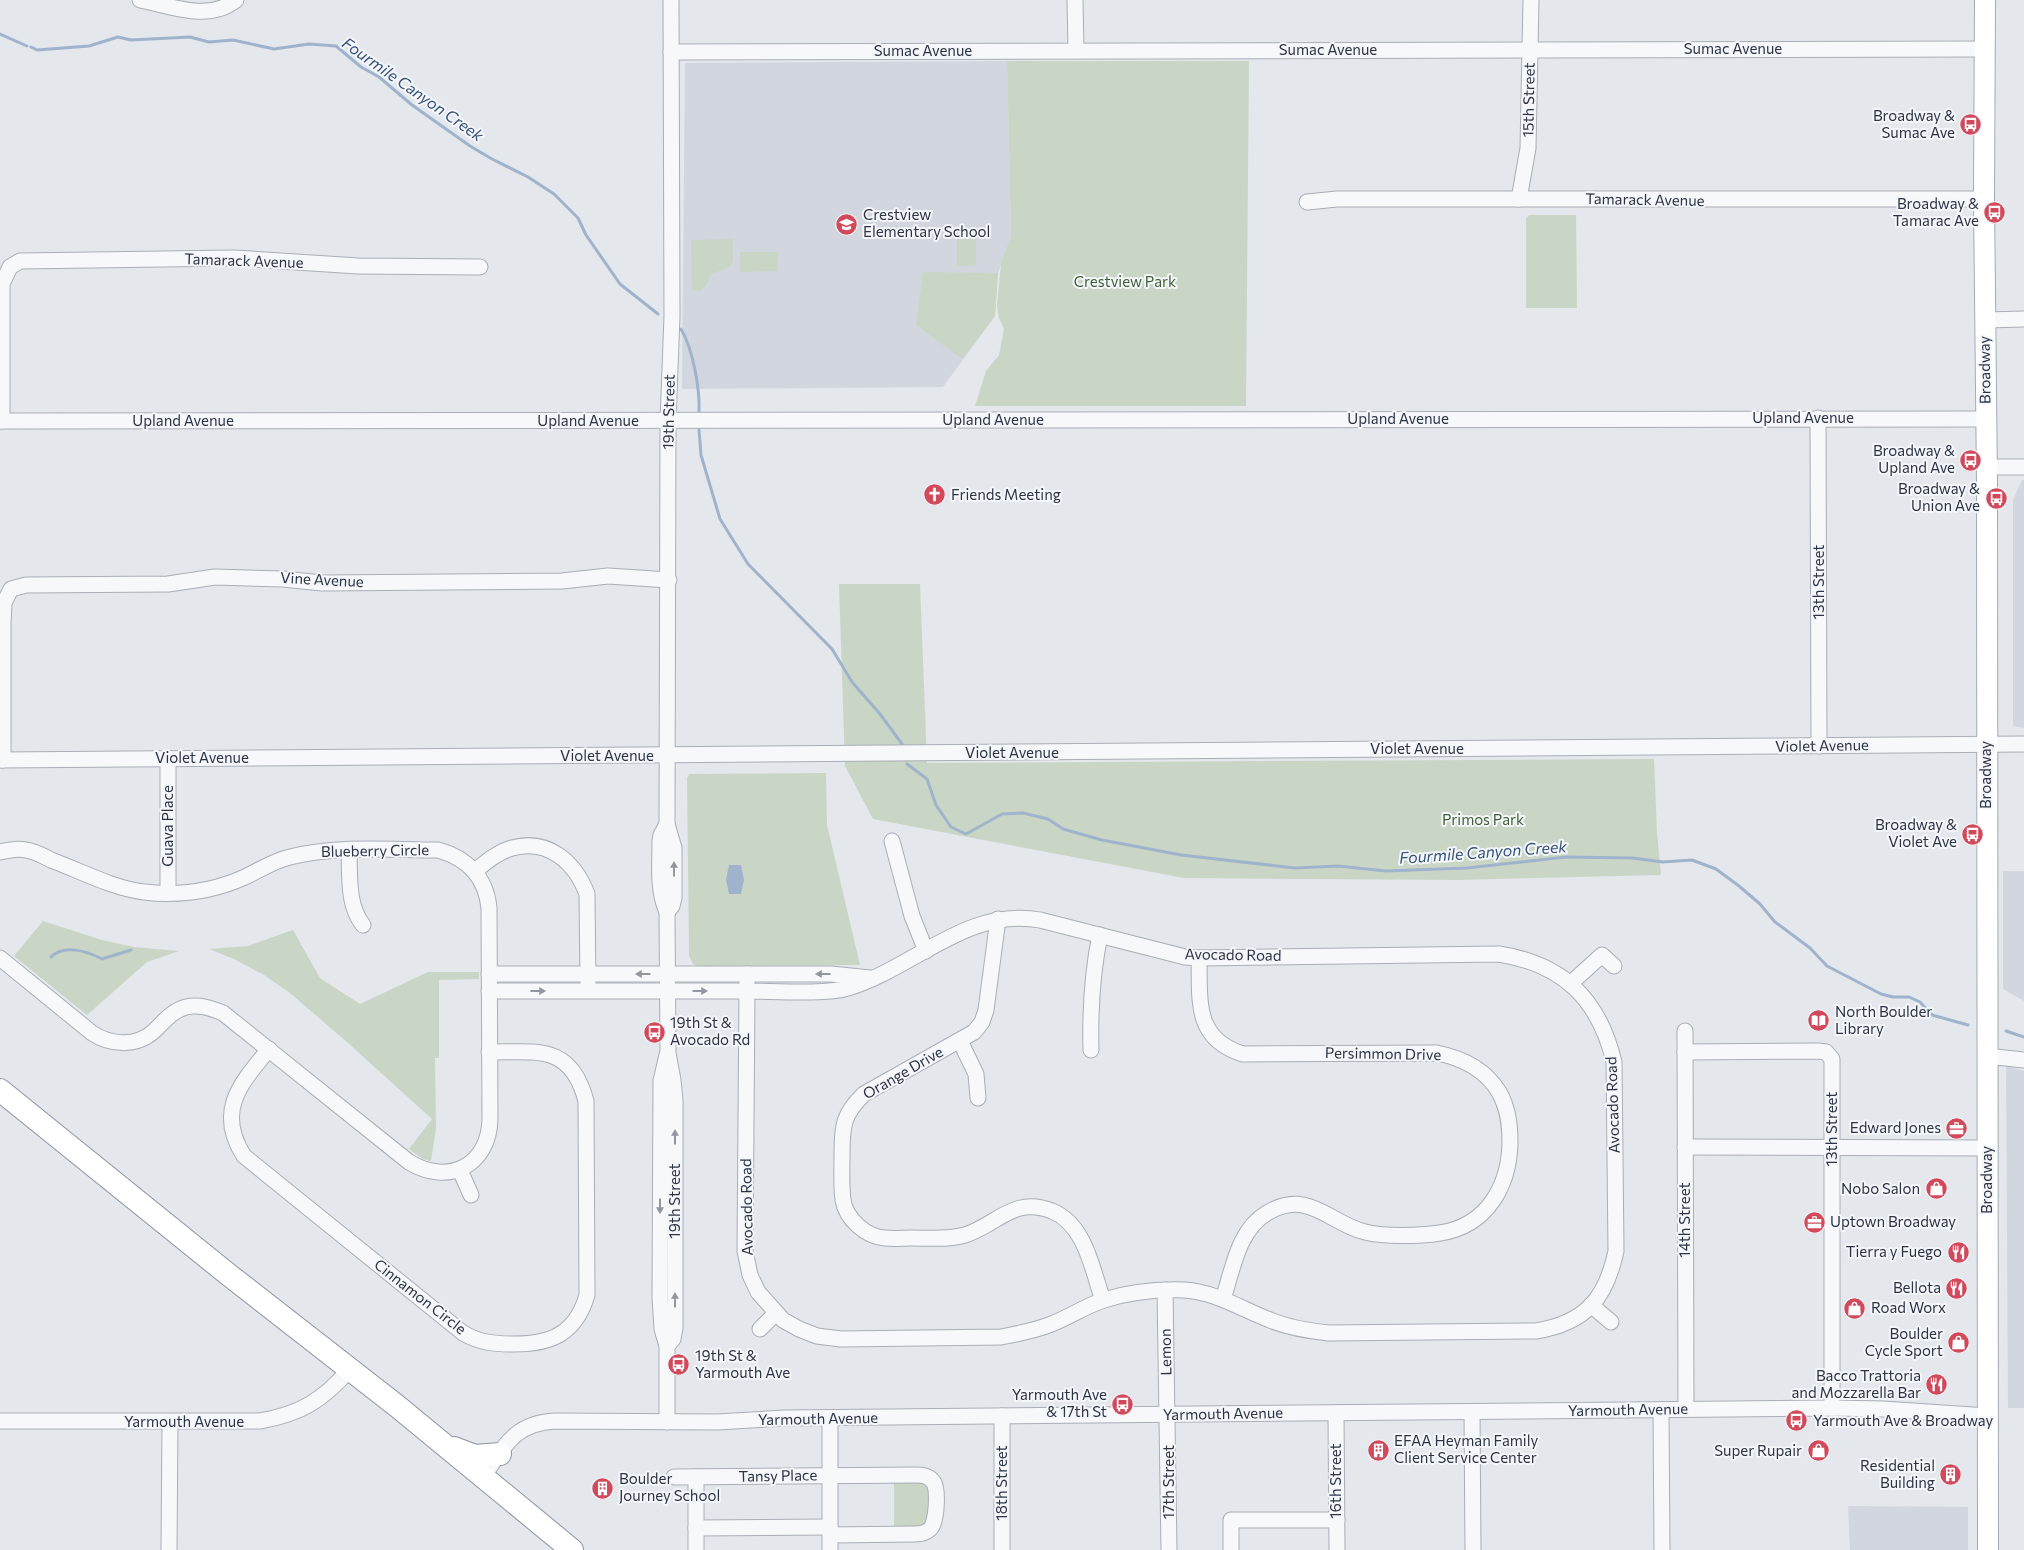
<svg xmlns="http://www.w3.org/2000/svg" width="2024" height="1550" font-family="Commissioner,sans-serif">
<style>
.built{fill:#d2d6de}
.green{fill:#c9d6c5}
.water{fill:#9fb4cc}
.lines{fill:none;stroke-linecap:round;stroke-linejoin:round}
.stream{stroke:#9fb4cc;stroke-width:3}
.minor-casing{stroke:#a9aeb7;stroke-width:17}
.major-casing{stroke:#a3abb8;stroke-width:22}
.highway-casing{stroke:#8b94a3;stroke-width:24}
.minor{stroke:#f7f8fa;stroke-width:15}
.major{stroke:#fff;stroke-width:20}
.highway{stroke:#fff;stroke-width:22}
.oneway{fill:#9196a0}
.labels{text-anchor:middle;stroke-width:4;stroke-linejoin:round;paint-order:stroke}
.street-label{font-size:15px;fill:#2b3445;stroke:#f4f6f9}
.poi-label{font-size:15px;fill:#2b3445;stroke:#f4f6f9;text-anchor:end}
.park-label{font-size:15px;fill:#3f6138;stroke:#f4f6f9}
.water-label{font-size:16px;font-style:italic;fill:#34527a;stroke:#f4f6f9}
</style>
<rect width="100%" height="100%" fill="#e4e7ec"/>
<g class="built">
<polygon points="1007,61 1011,236 998,273 995,316 943,387 682,389 685,63"/>
<polygon points="2022,480 2024,480 2024,728 2013,726 2013,500"/>
<polygon points="2003,871 2024,871 2024,1001 2003,989"/>
<polygon points="2006,1066 2024,1071 2024,1408 2008,1408"/>
<polygon points="1848,1506 1968,1507 1968,1550 1850,1550"/>
</g>
<g class="green">
<polygon points="1007,61 1249,61 1246,406 975,406 986,371 999,355 1004,329 999,318 997,306 1001,263 1011,236"/>
<polygon points="1529,215 1576,215 1577,308 1526,308 1526,219"/>
<polygon points="957,227 976,227 976,265 957,266"/>
<polygon points="733,239 733,262 727,268 711,274 707,284 701,291 692,290 691,240"/>
<polygon points="740,252 778,252 778,271 740,272"/>
<polygon points="923,272 998,273 995,316 962,359 916,325"/>
<polygon points="839,584 920,584 927,763 1654,759 1657,833 1661,875 1458,880 1184,878 873,819 845,766"/>
<polygon points="826,773 827,825 860,965 698,966 693,964 689,956 689,950 687,778 689,774"/>
<polygon points="43,921 102,940 134,947 179,951 147,962 87,1015 14,956"/>
<polygon points="293,930 320,978 360,1004 428,972 479,972 479,979 439,980 439,1058 435,1058 436,1128 431,1161 423,1159 409,1149 432,1119 348,1043 290,993 264,975 234,959 209,949 248,946"/>
<polygon points="894,1480 928,1483 931,1491 927,1526 894,1530"/>
</g>
<polygon class="water" points="729,865 741,865 744,880 741,894 729,894 726,880"/>
<g class="lines">
<g class="stream">
<polyline points="0,34 27,46"/>
<polyline points="31,47 37,50 89,46 118,37 131,40 190,37 209,42 233,40 274,49 309,44 336,46 361,67 379,77 412,105 470,146 492,159 528,177 554,194 578,218 586,235 620,284 658,314"/>
<path d="M 681,329 C 693,349 700,389 699,412"/>
<polyline points="699,430 701,455 720,519 748,564 832,649 852,682 880,714 902,744"/>
<polyline points="907,764 927,779 936,805 951,827 966,834 1002,814 1023,813 1048,819 1063,829 1102,840 1181,855 1295,868 1338,866 1386,871 1467,868 1566,857 1632,858 1663,862 1692,860 1716,869 1739,886 1760,904 1775,922 1810,948 1827,966 1881,994 1893,997 1909,997 1920,1002 1932,1015 1968,1025"/>
<path d="M 51,957 C 64,944 87,951 102,959 L 131,950"/>
<polyline points="2006,1031 2024,1037"/>
</g>
<defs>
<g id="minor">
<path d="M 140,0 C 171,6 209,22 236,0"/>
<polyline points="1075,0 1076,50"/>
<polyline points="671,52 1984,49"/>
<polyline points="1519,199 1528,148 1531,0"/>
<polyline points="1307,202 1337,199 1984,199"/>
<polyline points="1985,320 2024,319"/>
<polyline points="1818,418 1819,746"/>
<polyline points="0,421 1986,419"/>
<polyline points="2,421 2,284 10,267 20,261 235,258 358,266 480,267"/>
<polyline points="1986,467 2024,467"/>
<polyline points="168,759 168,893"/>
<polyline points="0,760 2024,744"/>
<polyline points="3,760 3,623 4,603 11,589 26,585 168,584 215,577 283,579 322,583 562,581 608,576 669,580"/>
<polyline points="892,841 912,916 926,951"/>
<path d="M 349,850 C 350,875 347,905 363,925"/>
<path d="M 0,852 C 8,850 18,848 26,850 C 35,851 43,856 51,860 C 81,871 112,888 144,892 C 178,896 214,891 245,877 C 260,870 273,861 290,857 C 337,845 389,850 438,850 C 467,858 486,877 489,908 L 490,1119 C 489,1166 448,1186 409,1162 L 223,1013 C 211,1008 199,1004 186,1007 C 171,1011 163,1023 153,1032 C 136,1047 110,1045 92,1033 L 0,958"/>
<path d="M 475,871 C 486,862 498,852 512,848 C 548,838 575,862 587,894 L 588,984"/>
<polyline points="667,912 672,906 674,898 674,848 667,824 668,421 672,316 671,0"/>
<path d="M 998,919 L 986,1010 L 982,1022 L 974,1032 L 864,1094 C 843,1114 842,1126 842,1155 C 842,1169 841,1186 843,1200 C 846,1219 866,1237 885,1238 C 894,1239 903,1238 912,1238 C 929,1238 948,1240 965,1235 C 997,1225 1013,1196 1052,1211 C 1086,1225 1092,1270 1103,1300"/>
<path d="M 1199,958 C 1200,1001 1194,1039 1243,1054 L 1437,1053 C 1462,1058 1485,1069 1499,1092 C 1508,1108 1510,1124 1510,1143 C 1509,1186 1487,1226 1440,1233 C 1420,1236 1385,1237 1365,1232 C 1330,1224 1309,1188 1267,1213 C 1238,1230 1233,1269 1223,1299"/>
<polyline points="489,974 831,974 870,978"/>
<polyline points="1571,983 1602,955 1614,966"/>
<path d="M 489,991 C 575,991 660,991 746,991 C 774,991 823,995 848,988 C 914,968 967,907 1040,920 L 1185,957 L 1199,958 L 1499,954 C 1563,964 1599,999 1614,1062 L 1616,1251 C 1606,1299 1585,1323 1536,1331 L 1329,1333 C 1309,1331 1289,1328 1270,1320 C 1241,1309 1216,1292 1184,1290 C 1157,1289 1130,1292 1104,1300 C 1085,1306 1068,1318 1049,1325 C 1033,1331 1017,1334 1001,1337 L 841,1339 L 817,1336 L 799,1329 L 783,1320 L 758,1292 L 750,1275 L 745,1251 L 747,991 L 747,974"/>
<polyline points="1685,1031 1686,1409"/>
<polyline points="960,1041 976,1074 978,1098"/>
<path d="M 269,1049 C 241,1083 215,1111 244,1156 L 463,1333 C 480,1343 495,1344 515,1344 C 552,1344 576,1333 587,1295 L 586,1101 C 571,1044 538,1052 489,1052"/>
<path d="M 1091,1050 C 1090,1010 1092,973 1100,935"/>
<polyline points="1685,1052 1818,1051 1826,1052 1832,1059 1832,1408"/>
<polyline points="1987,1056 2024,1060"/>
<polyline points="1685,1147 1987,1148"/>
<polyline points="460,1170 471,1195"/>
<polyline points="1165,1290 1169,1550"/>
<polyline points="1591,1305 1611,1322"/>
<polyline points="760,1329 776,1313"/>
<path d="M 667,1346 L 673,1339 L 675,1328 L 675,1100 L 673,1080 L 668,1053 L 667,912 C 657,890 660,865 660,841 L 661,835 L 667,824"/>
<polyline points="1661,1410 1662,1550"/>
<polyline points="1472,1412 1473,1550"/>
<polyline points="1336,1413 1337,1550"/>
<polyline points="1002,1416 1002,1550"/>
<polyline points="830,1418 830,1550"/>
<path d="M 0,1421 L 260,1421 C 301,1414 323,1400 350,1369"/>
<polyline points="667,1422 667,1346 662,1329 660,1298 661,1081 667,1055"/>
<path d="M 483,1477 C 504,1447 514,1423 555,1421 L 717,1422 L 785,1418 L 1832,1408 L 1883,1409 L 1988,1416"/>
<path d="M 674,1477 L 917,1475 C 923,1475 930,1476 934,1483 C 938,1491 937,1523 930,1529 C 926,1533 920,1534 915,1534 L 830,1535"/>
<polyline points="696,1477 696,1550"/>
<polyline points="696,1528 830,1527"/>
<polyline points="169,1550 170,1422"/>
<polyline points="1231,1550 1231,1520 1337,1520"/>
</g>
<polyline id="major" points="1985,0 1984,199 1987,484 1988,1550"/>
<g id="highway">
<polyline points="0,1090 229,1275 397,1406 572,1550"/>
<polyline points="454,1448 475,1456 500,1454"/>
</g>
</defs>
<use href="#minor" class="minor-casing"/>
<use href="#major" class="major-casing"/>
<use href="#highway" class="highway-casing"/>
<use href="#minor" class="minor"/>
<use href="#major" class="major"/>
<use href="#highway" class="highway"/>
</g>
<defs><path id="oneway-solid" d="M-6-.8H1V-3.2L6.5 0L1 3.2V.8H-6Z" transform="scale(1.25)"/></defs>
<g class="oneway">
<use href="#oneway-solid" transform="translate(674 869) rotate(-90)"/>
<use href="#oneway-solid" transform="translate(643 974) rotate(180)"/>
<use href="#oneway-solid" transform="translate(823 974) rotate(-180)"/>
<use href="#oneway-solid" transform="translate(538 991)"/>
<use href="#oneway-solid" transform="translate(700 991)"/>
<use href="#oneway-solid" transform="translate(675 1137) rotate(-90)"/>
<use href="#oneway-solid" transform="translate(660 1206) rotate(90)"/>
<use href="#oneway-solid" transform="translate(675 1300) rotate(-90)"/>
</g>
<defs>
<symbol id="bus-disc" viewBox="-11 -11 22 22"><circle r="9.5" fill="#d1495b" stroke="#f4f6f9"/><path d="M-5-6H5V4H4V6H2V4H-2V6H-4V4H-5ZM-3.5-4V0h7V-4ZM-3.5 1.2v1.5H-2V1.2ZM2 1.2v1.5H3.5V1.2Z" fill="#fff"/></symbol>
<symbol id="school-disc" viewBox="-11 -11 22 22"><circle r="9.5" fill="#d1495b" stroke="#f4f6f9"/><path d="M0-5L7-2L0 1L-7-2ZM-4 1L0 2.5L4 1V4Q0 6-4 4Z" fill="#fff"/></symbol>
<symbol id="church-disc" viewBox="-11 -11 22 22"><circle r="9.5" fill="#d1495b" stroke="#f4f6f9"/><path d="M-1.2-6h2.4v3.5h3.3v2.4h-3.3V6h-2.4V-.1h-3.3v-2.4h3.3Z" fill="#fff"/></symbol>
<symbol id="library-disc" viewBox="-11 -11 22 22"><circle r="9.5" fill="#d1495b" stroke="#f4f6f9"/><path d="M-6-4Q-3-5.5-.7-3.5V5Q-3 3-6 4ZM6-4Q3-5.5 .7-3.5V5Q3 3 6 4Z" fill="#fff"/></symbol>
<symbol id="office-disc" viewBox="-11 -11 22 22"><circle r="9.5" fill="#d1495b" stroke="#f4f6f9"/><path d="M-6-3h4V-5.5h4V-3h4V5H-6ZM-1-4.5V-3h2v-1.5ZM-6 0V1H6V0Z" fill="#fff"/></symbol>
<symbol id="shop-disc" viewBox="-11 -11 22 22"><circle r="9.5" fill="#d1495b" stroke="#f4f6f9"/><path d="M-5-2.5h2.3a2.7 3.5 0 0 1 5.4 0H5L5.5 6h-11ZM-1.5-2.5h3a1.5 2.3 0 0 0-3 0Z" fill="#fff"/></symbol>
<symbol id="restaurant-disc" viewBox="-11 -11 22 22"><circle r="9.5" fill="#d1495b" stroke="#f4f6f9"/><path d="M-5-6h1v4h1v-4h1v4h1v-4h1v5L-1.5 .5V6h-2V.5L-5-1ZM5-6V6H3V1.5H1.5Q1.5-4 5-6Z" fill="#fff"/></symbol>
<symbol id="building-disc" viewBox="-11 -11 22 22"><circle r="9.5" fill="#d1495b" stroke="#f4f6f9"/><path d="M-4-6H4V6H1V3H-1V6H-4ZM-2.5-4.3h1.7v1.8h-1.7ZM.8-4.3h1.7v1.8H.8ZM-2.5-1h1.7V.8h-1.7ZM.8-1h1.7V.8H.8Z" fill="#fff"/></symbol>
</defs>
<g fill-rule="evenodd">
<use href="#bus-disc" x="1958" y="112" width="25" height="25"/>
<use href="#bus-disc" x="1982" y="200" width="25" height="25"/>
<use href="#school-disc" x="834" y="212" width="25" height="25"/>
<use href="#bus-disc" x="1958" y="448" width="25" height="25"/>
<use href="#church-disc" x="922" y="482" width="25" height="25"/>
<use href="#bus-disc" x="1984" y="486" width="25" height="25"/>
<use href="#bus-disc" x="1960" y="822" width="25" height="25"/>
<use href="#library-disc" x="1806" y="1008" width="25" height="25"/>
<use href="#bus-disc" x="642" y="1020" width="25" height="25"/>
<use href="#office-disc" x="1944" y="1116" width="25" height="25"/>
<use href="#shop-disc" x="1924" y="1176" width="25" height="25"/>
<use href="#office-disc" x="1802" y="1210" width="25" height="25"/>
<use href="#restaurant-disc" x="1946" y="1240" width="25" height="25"/>
<use href="#restaurant-disc" x="1944" y="1276" width="25" height="25"/>
<use href="#shop-disc" x="1842" y="1296" width="25" height="25"/>
<use href="#shop-disc" x="1946" y="1330" width="25" height="25"/>
<use href="#bus-disc" x="666" y="1352" width="25" height="25"/>
<use href="#restaurant-disc" x="1924" y="1372" width="25" height="25"/>
<use href="#bus-disc" x="1110" y="1392" width="25" height="25"/>
<use href="#bus-disc" x="1784" y="1408" width="25" height="25"/>
<use href="#building-disc" x="1366" y="1438" width="25" height="25"/>
<use href="#shop-disc" x="1806" y="1438" width="25" height="25"/>
<use href="#building-disc" x="1938" y="1462" width="25" height="25"/>
<use href="#building-disc" x="590" y="1476" width="25" height="25"/>
</g>
<g class="labels">
<g class="street-label">
<text x="1733" y="54">Sumac Avenue</text>
<text x="1328" y="55">Sumac Avenue</text>
<text x="923" y="56">Sumac Avenue</text>
<text transform="translate(1529 100) rotate(-89)" y="5">15th Street</text>
<text transform="translate(1645 200) rotate(1)" y="5">Tamarack Avenue</text>
<text transform="translate(244 261) rotate(2)" y="5">Tamarack Avenue</text>
<text transform="translate(1985 370) rotate(-91)" y="5">Broadway</text>
<text transform="translate(669 412) rotate(-89)" y="5">19th Street</text>
<text x="1803" y="423">Upland Avenue</text>
<text x="1398" y="424">Upland Avenue</text>
<text x="993" y="425">Upland Avenue</text>
<text x="183" y="426">Upland Avenue</text>
<text x="588" y="426">Upland Avenue</text>
<text transform="translate(322 580) rotate(3)" y="5">Vine Avenue</text>
<text transform="translate(1819 582) rotate(-90)" y="5">13th Street</text>
<text transform="translate(1822 746) rotate(-1)" y="5">Violet Avenue</text>
<text x="1417" y="754">Violet Avenue</text>
<text x="1012" y="758">Violet Avenue</text>
<text x="607" y="761">Violet Avenue</text>
<text x="202" y="763">Violet Avenue</text>
<text transform="translate(1986 775) rotate(-90)" y="5">Broadway</text>
<text transform="translate(168 826) rotate(-90)" y="5">Guava Place</text>
<text transform="translate(375 851) rotate(-1)" y="5">Blueberry Circle</text>
<text transform="translate(1233 955) rotate(1)" y="5">Avocado Road</text>
<text transform="translate(1383 1054) rotate(1)" y="5">Persimmon Drive</text>
<text transform="translate(903 1073) rotate(-30)" y="5">Orange Drive</text>
<text transform="translate(1613 1105) rotate(-92)" y="5">Avocado Road</text>
<text transform="translate(1832 1129) rotate(-90)" y="5">13th Street</text>
<text transform="translate(1987 1180) rotate(-90)" y="5">Broadway</text>
<text transform="translate(675 1201) rotate(-90)" y="5">19th Street</text>
<text transform="translate(747 1207) rotate(-91)" y="5">Avocado Road</text>
<text transform="translate(1685 1220) rotate(-90)" y="5">14th Street</text>
<text transform="translate(420 1297) rotate(38)" y="5">Cinnamon Circle</text>
<text transform="translate(1166 1352) rotate(-91)" y="5">Lemon</text>
<text transform="translate(1628 1410) rotate(-1)" y="5">Yarmouth Avenue</text>
<text transform="translate(1223 1414) rotate(-1)" y="5">Yarmouth Avenue</text>
<text transform="translate(818 1419) rotate(-1)" y="5">Yarmouth Avenue</text>
<text x="184" y="1427">Yarmouth Avenue</text>
<text transform="translate(778 1476) rotate(-1)" y="5">Tansy Place</text>
<text transform="translate(1336 1481) rotate(-90)" y="5">16th Street</text>
<text transform="translate(1169 1482) rotate(-90)" y="5">17th Street</text>
<text transform="translate(1002 1483) rotate(-90)" y="5">18th Street</text>
</g>
<g class="poi-label">
<text x="1955" y="121">Broadway &amp;<tspan x="1955" dy="17">Sumac Ave</tspan></text>
<text x="1979" y="209">Broadway &amp;<tspan x="1979" dy="17">Tamarac Ave</tspan></text>
<text x="863" y="220" text-anchor="start">Crestview<tspan x="863" dy="17">Elementary School</tspan></text>
<text x="1955" y="456">Broadway &amp;<tspan x="1955" dy="17">Upland Ave</tspan></text>
<text x="1980" y="494">Broadway &amp;<tspan x="1980" dy="17">Union Ave</tspan></text>
<text x="951" y="500" text-anchor="start">Friends Meeting</text>
<text x="1957" y="830">Broadway &amp;<tspan x="1957" dy="17">Violet Ave</tspan></text>
<text x="1835" y="1017" text-anchor="start">North Boulder<tspan x="1835" dy="17">Library</tspan></text>
<text x="670" y="1028" text-anchor="start">19th St &amp;<tspan x="670" dy="17">Avocado Rd</tspan></text>
<text x="1941" y="1133">Edward Jones</text>
<text x="1920" y="1194">Nobo Salon</text>
<text x="1830" y="1227" text-anchor="start">Uptown Broadway</text>
<text x="1942" y="1257">Tierra y Fuego</text>
<text x="1941" y="1293">Bellota</text>
<text x="1871" y="1313" text-anchor="start">Road Worx</text>
<text x="1943" y="1339">Boulder<tspan x="1943" dy="17">Cycle Sport</tspan></text>
<text x="695" y="1361" text-anchor="start">19th St &amp;<tspan x="695" dy="17">Yarmouth Ave</tspan></text>
<text x="1921" y="1381">Bacco Trattoria<tspan x="1921" dy="17">and Mozzarella Bar</tspan></text>
<text x="1107" y="1400">Yarmouth Ave<tspan x="1107" dy="17">&amp; 17th St</tspan></text>
<text x="1813" y="1426" text-anchor="start">Yarmouth Ave &amp; Broadway</text>
<text x="1394" y="1446" text-anchor="start">EFAA Heyman Family<tspan x="1394" dy="17">Client Service Center</tspan></text>
<text x="1802" y="1456">Super Rupair</text>
<text x="1935" y="1471">Residential<tspan x="1935" dy="17">Building</tspan></text>
<text x="619" y="1484" text-anchor="start">Boulder<tspan x="619" dy="17">Journey School</tspan></text>
</g>
<g class="park-label">
<text x="1125" y="287">Crestview Park</text>
<text x="1483" y="825">Primos Park</text>
</g>
<g class="water-label">
<text transform="translate(413 89) rotate(35)" y="6">Fourmile Canyon Creek</text>
<text transform="translate(1483 852) rotate(-4)" y="6">Fourmile Canyon Creek</text>
</g>
</g>
</svg>
